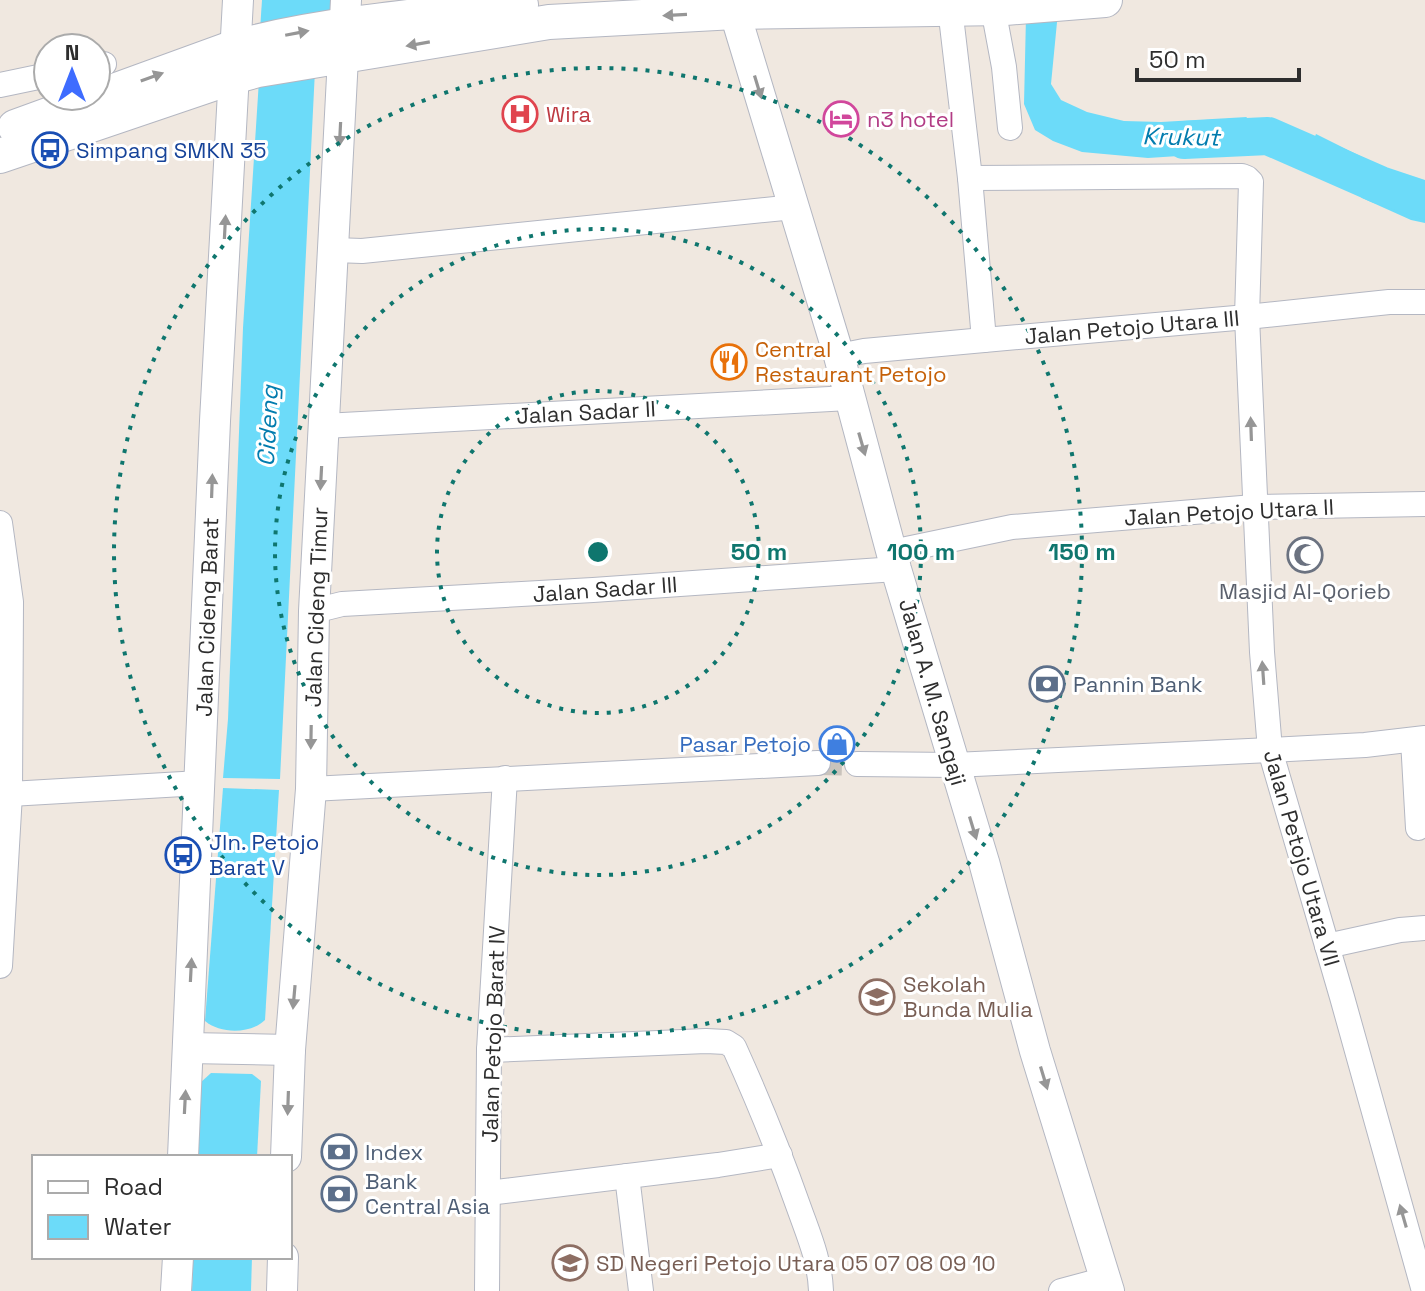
<svg xmlns="http://www.w3.org/2000/svg" width="1425" height="1291" font-family="'Space Grotesk',sans-serif">
<style>
.water{fill:#6cdbf9}
.lines{fill:none;stroke-linecap:round;stroke-linejoin:round}
.river{stroke:#6cdbf9;stroke-width:38}
.minor-tunnel{stroke:#c9c3bc;stroke-width:24;stroke-dasharray:24 12;stroke-linecap:butt}
.minor-casing{stroke:#b4b7c2;stroke-width:26}
.tertiary-casing{stroke:#b4b7c2;stroke-width:32}
.secondary-casing{stroke:#b4b7c2;stroke-width:36}
.minor{stroke:#fff;stroke-width:24}
.tertiary{stroke:#fff;stroke-width:30}
.secondary{stroke:#fff;stroke-width:34}
.oneway{fill:#969696}
.ring{fill:none;stroke:#0f766e;stroke-width:4;stroke-dasharray:4 8}
.labels{text-anchor:middle;stroke-width:6;stroke-linejoin:round;paint-order:stroke}
.health-label{font-size:22px;fill:#be3a42;stroke:#fff;text-anchor:start}
.hotel-label{font-size:22px;fill:#b23c85;stroke:#fff;text-anchor:start}
.transit-label{font-size:22px;fill:#164399;stroke:#fff;text-anchor:start}
.street-label{font-size:22px;fill:#2e2e2e;stroke:#fff}
.food-label{font-size:22px;fill:#c56008;stroke:#fff;text-anchor:start}
.worship-label{font-size:22px;fill:#5b616d;stroke:#fff}
.service-label{font-size:22px;fill:#4e5e75;stroke:#fff;text-anchor:start}
.shop-label{font-size:22px;fill:#366cbe;stroke:#fff;text-anchor:end}
.education-label{font-size:22px;fill:#785e54;stroke:#fff;text-anchor:start}
.water-label{font-size:24px;font-style:italic;fill:#027cae;stroke:#fff}
.centre{fill:#0f766e;stroke:#fff;stroke-width:4}
.ring-label{font-size:24px;text-anchor:middle;font-weight:bold;fill:#0f766e;stroke:#fff;stroke-width:6;stroke-linejoin:round;paint-order:stroke}
</style>
<rect width="100%" height="100%" fill="#f0e8e0"/>
<g class="water">
<polygon points="262,0 336,0 335,17 260,30"/>
<polygon points="1058,12 1051,84 1061,100 1087,112 1124,121 1161,122 1247,117 1224,153 1148,158 1082,152 1053,141 1035,130 1024,104 1026,16"/>
<polygon points="315,70 280,779 223,778 228,719 243,328 259,80"/>
<polygon points="1316,134 1380,166 1425,182 1425,223 1411,220 1362,198 1332,170 1305,160"/>
<path d="M 223,788 L 279,790 L 265,1020 C 251,1034 220,1034 205,1021 Z"/>
<polygon points="211,1073 252,1074 261,1081 257,1157 197,1157 200,1083"/>
<polygon points="193,1257 252,1257 251,1291 192,1291"/>
</g>
<g class="lines">
<polyline class="river" points="1184,140 1268,136 1380,185 1425,200"/>
<polyline class="minor-tunnel" points="818,763 857,764"/>
<defs>
<g id="minor">
<polyline points="950,8 970,178 984,340"/>
<polyline points="993,8 1004,67 1010,128"/>
<polyline points="96,65 104,64"/>
<polyline points="0,85 48,75"/>
<polyline points="970,178 1242,176 1247,178 1251,182 1247,317 1262,652 1270,750 1342,997 1424,1291"/>
<polyline points="334,250 362,251 794,207"/>
<polyline points="839,356 864,351 984,340 1247,317 1389,302 1425,302"/>
<polyline points="324,426 849,398"/>
<polyline points="0,523 11,602 10,794 0,966"/>
<polyline points="892,552 1012,527 1254,507 1425,504"/>
<polyline points="314,611 342,604 593,590 896,569"/>
<polyline points="1413,740 1418,828"/>
<polyline points="857,764 954,765 1270,750 1365,745 1425,738"/>
<polyline points="311,789 818,763"/>
<polyline points="0,797 10,794 200,783"/>
<polyline points="1327,946 1400,930 1425,928"/>
<path d="M 489,1050 L 706,1041 L 726,1042 L 734,1047 C 758,1100 780,1154 799,1208 C 809,1236 820,1261 821,1291"/>
<polyline points="627,1176 641,1291"/>
<polyline points="488,1193 718,1165 780,1155"/>
<polyline points="487,1291 489,1050 505,778"/>
<polyline points="1061,1291 1106,1279"/>
</g>
<g id="tertiary">
<polyline points="731,0 839,356 896,569 984,862 1035,1051 1109,1291"/>
<polyline points="188,1048 290,1050"/>
<polyline points="183,1157 215,421 238,0"/>
<polyline points="286,1157 290,1050 311,789 314,611 346,0"/>
<polyline points="176,1291 178,1257"/>
<polyline points="282,1291 283,1257"/>
</g>
<g id="secondary">
<path d="M 15,127 L 235,47 C 328,23 425,15 521,5"/>
<polyline points="0,156 233,77 258,70 549,22 735,12 1005,8 1105,0"/>
</g>
</defs>
<use href="#minor" class="minor-casing"/>
<use href="#tertiary" class="tertiary-casing"/>
<use href="#secondary" class="secondary-casing"/>
<use href="#minor" class="minor"/>
<use href="#tertiary" class="tertiary"/>
<use href="#secondary" class="secondary"/>
</g>
<defs><path id="oneway-solid" d="M-6-.8H1V-3.2L6.5 0L1 3.2V.8H-6Z" transform="scale(2)"/></defs>
<g class="oneway">
<use href="#oneway-solid" transform="translate(675 15) rotate(177)"/>
<use href="#oneway-solid" transform="translate(297 33) rotate(-11)"/>
<use href="#oneway-solid" transform="translate(418 44) rotate(170)"/>
<use href="#oneway-solid" transform="translate(152 77) rotate(-20)"/>
<use href="#oneway-solid" transform="translate(758 87) rotate(73)"/>
<use href="#oneway-solid" transform="translate(340 134) rotate(93)"/>
<use href="#oneway-solid" transform="translate(225 227) rotate(-87)"/>
<use href="#oneway-solid" transform="translate(1251 429) rotate(-92)"/>
<use href="#oneway-solid" transform="translate(862 444) rotate(74)"/>
<use href="#oneway-solid" transform="translate(321 478) rotate(93)"/>
<use href="#oneway-solid" transform="translate(212 486) rotate(-88)"/>
<use href="#oneway-solid" transform="translate(1263 673) rotate(-94)"/>
<use href="#oneway-solid" transform="translate(311 737) rotate(91)"/>
<use href="#oneway-solid" transform="translate(973 828) rotate(73)"/>
<use href="#oneway-solid" transform="translate(191 970) rotate(-87)"/>
<use href="#oneway-solid" transform="translate(294 997) rotate(95)"/>
<use href="#oneway-solid" transform="translate(1044 1078) rotate(73)"/>
<use href="#oneway-solid" transform="translate(185 1102) rotate(-87)"/>
<use href="#oneway-solid" transform="translate(288 1103) rotate(92)"/>
<use href="#oneway-solid" transform="translate(1403 1216) rotate(-106)"/>
</g>
<g class="ring">
<circle cx="598" cy="552" r="161"/>
<circle cx="598" cy="552" r="323"/>
<circle cx="598" cy="552" r="484"/>
</g>
<defs>
<symbol id="hospital-ring" viewBox="-11 -11 22 22"><circle r="9.5" fill="#fff" stroke="#e0444e" stroke-width="1.5"/><path d="M-5-5h3v3.5h4V-5h3V5h-3V1.5h-4V5h-3Z" fill="#e0444e"/></symbol>
<symbol id="hotel-ring" viewBox="-11 -11 22 22"><circle r="9.5" fill="#fff" stroke="#d1479c" stroke-width="1.5"/><path d="M-6-4.5h1.5V1H6V5H4.5V3h-9V5H-6ZM-4 0a1.8 1.8 0 1 1 3.6 0ZM.5 0V-2.5h3Q6-2.5 6 0Z" fill="#d1479c"/></symbol>
<symbol id="bus-ring" viewBox="-11 -11 22 22"><circle r="9.5" fill="#fff" stroke="#1a4fb4" stroke-width="1.5"/><path d="M-5-6H5V4H4V6H2V4H-2V6H-4V4H-5ZM-3.5-4V0h7V-4ZM-3.5 1.2v1.5H-2V1.2ZM2 1.2v1.5H3.5V1.2Z" fill="#1a4fb4"/></symbol>
<symbol id="restaurant-ring" viewBox="-11 -11 22 22"><circle r="9.5" fill="#fff" stroke="#e8710a" stroke-width="1.5"/><path d="M-5-6h1v4h1v-4h1v4h1v-4h1v5L-1.5 .5V6h-2V.5L-5-1ZM5-6V6H3V1.5H1.5Q1.5-4 5-6Z" fill="#e8710a"/></symbol>
<symbol id="mosque-ring" viewBox="-11 -11 22 22"><circle r="9.5" fill="#fff" stroke="#6b7280" stroke-width="1.5"/><path d="M3.5-4.9A6 6 0 1 0 3.5 4.9A5 5 0 1 1 3.5-4.9Z" fill="#6b7280"/></symbol>
<symbol id="bank-ring" viewBox="-11 -11 22 22"><circle r="9.5" fill="#fff" stroke="#5c6f8a" stroke-width="1.5"/><path d="M-6-4H6V4H-6ZM0-2.3a2.3 2.3 0 1 0 0 4.6a2.3 2.3 0 1 0 0-4.6Z" fill="#5c6f8a"/></symbol>
<symbol id="shop-ring" viewBox="-11 -11 22 22"><circle r="9.5" fill="#fff" stroke="#3f7fe0" stroke-width="1.5"/><path d="M-5-2.5h2.3a2.7 3.5 0 0 1 5.4 0H5L5.5 6h-11ZM-1.5-2.5h3a1.5 2.3 0 0 0-3 0Z" fill="#3f7fe0"/></symbol>
<symbol id="school-ring" viewBox="-11 -11 22 22"><circle r="9.5" fill="#fff" stroke="#8d6e63" stroke-width="1.5"/><path d="M0-5L7-2L0 1L-7-2ZM-4 1L0 2.5L4 1V4Q0 6-4 4Z" fill="#8d6e63"/></symbol>
</defs>
<g fill-rule="evenodd">
<use href="#hospital-ring" x="500" y="94" width="40" height="40"/>
<use href="#hotel-ring" x="821" y="99" width="40" height="40"/>
<use href="#bus-ring" x="30" y="130" width="40" height="40"/>
<use href="#restaurant-ring" x="709" y="342" width="40" height="40"/>
<use href="#mosque-ring" x="1285" y="535" width="40" height="40"/>
<use href="#bank-ring" x="1027" y="664" width="40" height="40"/>
<use href="#shop-ring" x="817" y="724" width="40" height="40"/>
<use href="#bus-ring" x="163" y="835" width="40" height="40"/>
<use href="#school-ring" x="857" y="977" width="40" height="40"/>
<use href="#bank-ring" x="319" y="1132" width="40" height="40"/>
<use href="#bank-ring" x="319" y="1174" width="40" height="40"/>
<use href="#school-ring" x="550" y="1243" width="40" height="40"/>
</g>
<g class="labels">
<g class="health-label">
<text x="546" y="122">Wira</text>
</g>
<g class="hotel-label">
<text x="867" y="127">n3 hotel</text>
</g>
<g class="transit-label">
<text x="76" y="158">Simpang SMKN 35</text>
<text x="209" y="850">Jln. Petojo<tspan x="209" dy="25">Barat V</tspan></text>
</g>
<g class="street-label">
<text transform="translate(1132 327) rotate(-5)" y="8">Jalan Petojo Utara III</text>
<text transform="translate(586 412) rotate(-3)" y="8">Jalan Sadar II</text>
<text transform="translate(1229 512) rotate(-3)" y="8">Jalan Petojo Utara II</text>
<text transform="translate(605 589) rotate(-4)" y="8">Jalan Sadar III</text>
<text transform="translate(316 607) rotate(-88)" y="8">Jalan Cideng Timur</text>
<text transform="translate(207 617) rotate(-88)" y="8">Jalan Cideng Barat</text>
<text transform="translate(933 692) rotate(74)" y="8">Jalan A. M. Sangaji</text>
<text transform="translate(1302 858) rotate(74)" y="8">Jalan Petojo Utara VII</text>
<text transform="translate(493 1034) rotate(-88)" y="8">Jalan Petojo Barat IV</text>
</g>
<g class="food-label">
<text x="755" y="357">Central<tspan x="755" dy="25">Restaurant Petojo</tspan></text>
</g>
<g class="worship-label">
<text x="1305" y="599">Masjid Al-Qorieb</text>
</g>
<g class="service-label">
<text x="1073" y="692">Pannin Bank</text>
<text x="365" y="1160">Index</text>
<text x="365" y="1189">Bank<tspan x="365" dy="25">Central Asia</tspan></text>
</g>
<g class="shop-label">
<text x="811" y="752">Pasar Petojo</text>
</g>
<g class="education-label">
<text x="903" y="992">Sekolah<tspan x="903" dy="25">Bunda Mulia</tspan></text>
<text x="596" y="1271">SD Negeri Petojo Utara 05 07 08 09 10</text>
</g>
<g class="water-label">
<text transform="translate(1181 137) rotate(1)" y="8">Krukut</text>
<text transform="translate(268 426) rotate(-87)" y="8">Cideng</text>
</g>
</g>
<circle cx="598" cy="552" r="12" class="centre"/>
<g class="ring-label">
<text x="759" y="560">50 m</text>
<text x="921" y="560">100 m</text>
<text x="1082" y="560">150 m</text>
</g>
<rect x="32" y="1155" width="260" height="104" fill="#ffffff" stroke="#ababab" stroke-width="2"/>
<rect x="48" y="1181" width="40" height="12" fill="#ffffff" stroke="#ababab" stroke-width="2"/>
<text x="104" y="1195" font-size="24" fill="#2e2e2e">Road</text>
<rect x="48" y="1215" width="40" height="24" fill="#6cdbf9" stroke="#ababab" stroke-width="2"/>
<text x="104" y="1235" font-size="24" fill="#2e2e2e">Water</text>
<g transform="translate(72 72)"><circle r="38" fill="#ffffff" stroke="#ababab" stroke-width="2"/>
<path d="M0-6L14 30L0 20L-14 30Z" fill="#3e6cff"/>
<text y="-12" font-size="22" font-weight="bold" text-anchor="middle" fill="#2e2e2e">N</text>
</g>
<path d="M1137 68v12h162v-12" fill="none" stroke="#2e2e2e" stroke-width="4"/>
<text x="1149" y="68" font-size="24" fill="#2e2e2e" stroke="#ffffff" stroke-width="6" paint-order="stroke">50 m</text>
</svg>
